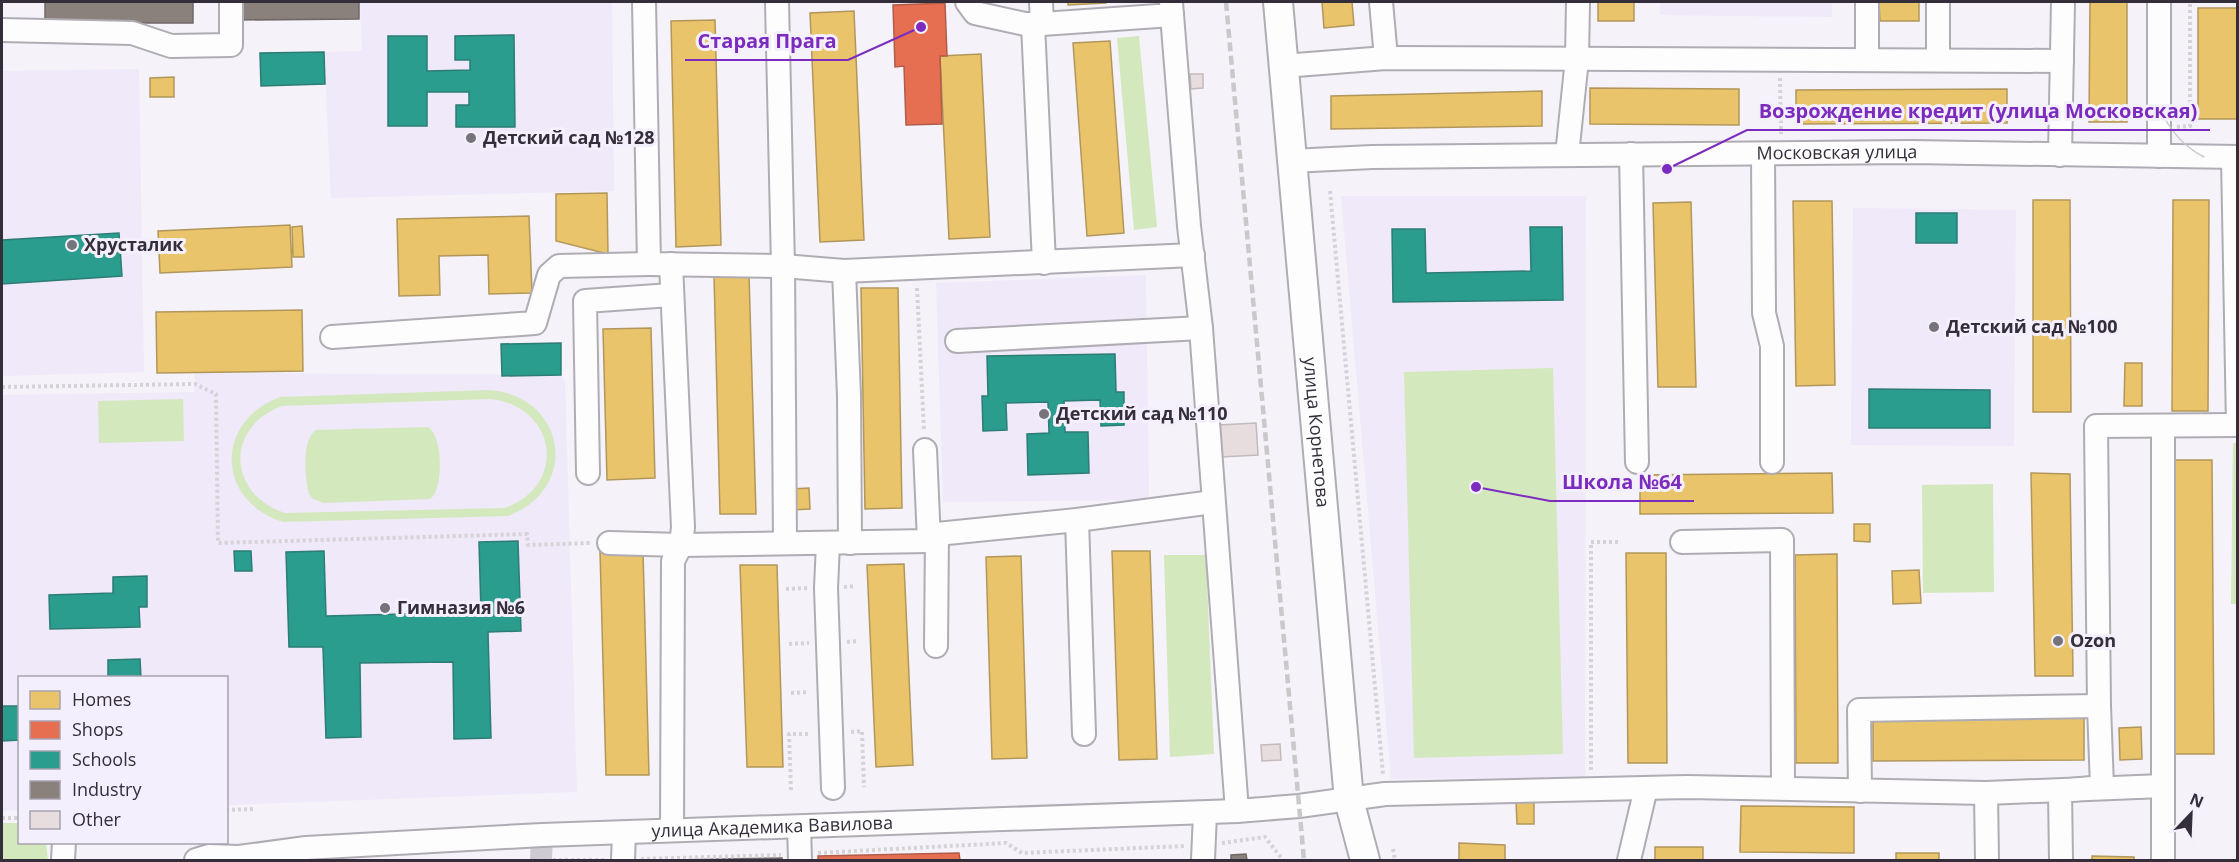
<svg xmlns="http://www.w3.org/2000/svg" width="2239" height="862" font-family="'Open Sans',sans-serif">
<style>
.built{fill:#efe9f9}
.green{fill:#d4e8be;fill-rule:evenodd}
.homes{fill:#e9c46a;stroke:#b2975c;stroke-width:1.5}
.shops{fill:#e76f51;stroke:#b15c4a;stroke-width:1.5}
.schools{fill:#2a9d8f;stroke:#2d7c76;stroke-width:1.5}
.industry{fill:#8a817c;stroke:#706868;stroke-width:1.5}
.building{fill:#e7ddde;stroke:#c2babc;stroke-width:1.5}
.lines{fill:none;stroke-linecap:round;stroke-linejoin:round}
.minor-tunnel{stroke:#cecbd3;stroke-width:22;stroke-dasharray:22 11;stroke-linecap:butt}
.minor-casing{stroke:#afacb4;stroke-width:26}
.major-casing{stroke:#afacb4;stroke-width:32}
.path{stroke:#d5d3d6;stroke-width:4;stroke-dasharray:3 3;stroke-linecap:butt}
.minor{stroke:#fefdfe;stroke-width:22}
.major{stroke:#fefdfe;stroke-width:28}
.tram{stroke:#c9c8ca;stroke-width:1.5}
.rail{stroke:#c9c8ca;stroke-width:4.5;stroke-dasharray:9 4.5;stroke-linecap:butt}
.poi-dot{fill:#77737d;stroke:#f4effc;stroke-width:2}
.labels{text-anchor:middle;stroke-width:6;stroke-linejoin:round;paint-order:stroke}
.poi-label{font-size:18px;font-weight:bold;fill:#332e3a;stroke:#f4effc;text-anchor:start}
.street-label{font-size:18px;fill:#332e3a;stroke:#f4effc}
.leader{fill:none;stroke:#7b2cbf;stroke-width:2}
.callout-dot{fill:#7b2cbf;stroke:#f4effc;stroke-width:2}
.callout-label{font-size:20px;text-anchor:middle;font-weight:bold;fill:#7b2cbf;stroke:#f4effc;stroke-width:6;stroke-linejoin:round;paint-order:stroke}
</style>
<rect width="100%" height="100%" fill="#f5f2f9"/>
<g class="built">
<polygon points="360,2 612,2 614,191 331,198 324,52 362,51"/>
<polygon points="1660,2 1832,2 1832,17 1660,15"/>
<polygon points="139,69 144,372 2,376 2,71"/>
<polygon points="1341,196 1586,196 1585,778 1391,779"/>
<polygon points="1853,208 2016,210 2014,446 1851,445"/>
<polygon points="1146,275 1149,496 1144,500 943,502 936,283"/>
<polygon points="195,373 561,375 565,382 577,792 227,805 226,678 20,678 19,810 2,811 2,395 194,392"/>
</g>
<g class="green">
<polygon points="1139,36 1157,227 1134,230 1117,38"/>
<polygon points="1553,368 1563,754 1414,758 1404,372"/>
<path d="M 490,390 C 567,397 580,489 508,516 L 283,522 C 216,501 214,422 280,397 ZM 490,399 C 556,406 569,484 505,508 L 285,513 C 227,494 225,427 282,406 Z"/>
<polygon points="183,399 184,441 99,443 98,401"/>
<path d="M 428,427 C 443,436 444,489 430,499 L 324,503 L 313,499 L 309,494 C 305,478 301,440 316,430 Z"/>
<polygon points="2233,443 2238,443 2237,604 2231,604"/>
<polygon points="1993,484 1994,592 1923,593 1922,485"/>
<polygon points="1164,555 1206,555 1214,754 1170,757"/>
<polygon points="2,823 19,823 20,842 46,843 48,860 2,860"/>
</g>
<g class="homes">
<polygon points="1068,2 1106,2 1106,3 1068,5"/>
<polygon points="1322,2 1352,2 1354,25 1324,28"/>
<rect x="1598" y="2" width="36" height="19"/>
<polygon points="1879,2 1919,2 1919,21 1880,21"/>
<polygon points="2090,2 2127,2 2127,122 2089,122"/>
<rect x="2198" y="8" width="40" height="111"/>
<polygon points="854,11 864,240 820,242 810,13"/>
<polygon points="715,20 721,245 676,247 671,21"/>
<polygon points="1110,41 1124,233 1087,236 1073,43"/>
<polygon points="981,54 990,237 949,239 940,56"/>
<polygon points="174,77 174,97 150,97 150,78"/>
<polygon points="1590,88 1739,89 1739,125 1590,124"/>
<polygon points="2007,89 2007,123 1796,124 1796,90"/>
<polygon points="1542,91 1542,126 1331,129 1331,96"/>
<polygon points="607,193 608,254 556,241 556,194"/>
<polygon points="2033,200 2070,200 2071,412 2033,412"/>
<polygon points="2173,200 2209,200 2208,411 2172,411"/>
<polygon points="1793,201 1832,201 1835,385 1796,386"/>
<polygon points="1691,202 1696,387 1658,387 1653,203"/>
<polygon points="529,216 532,293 489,294 488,255 439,256 440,295 399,296 397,219"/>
<polygon points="290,225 292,267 160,273 158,231"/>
<polygon points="302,226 304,257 293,257 292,227"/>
<polygon points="714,275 749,275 756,514 720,514"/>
<polygon points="861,288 898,288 902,508 865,509"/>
<polygon points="302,310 303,371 157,373 156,312"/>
<polygon points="651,328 655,478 607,480 603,329"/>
<polygon points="2125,363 2142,363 2142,406 2124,406"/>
<polygon points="2170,460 2212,460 2214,754 2172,754"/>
<polygon points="1832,473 1833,513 1640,514 1640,475"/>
<polygon points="2031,473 2070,474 2073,676 2035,676"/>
<polygon points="809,488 810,509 791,510 790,489"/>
<polygon points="1854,524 1870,524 1870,542 1854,541"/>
<polygon points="600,551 643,552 649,775 606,775"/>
<polygon points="1112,551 1150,551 1157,759 1119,760"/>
<polygon points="1626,553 1666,553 1667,763 1628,763"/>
<polygon points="1837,554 1838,763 1796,763 1795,555"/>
<polygon points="1021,556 1027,758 992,759 986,557"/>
<polygon points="904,564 913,765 876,767 867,565"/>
<polygon points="740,565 777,565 783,767 747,767"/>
<polygon points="1919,570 1921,603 1893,604 1892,571"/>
<polygon points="2084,718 2084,760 1873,761 1873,719"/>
<polygon points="2141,727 2142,759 2120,760 2119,728"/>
<polygon points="1534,800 1534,824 1517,824 1516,801"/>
<polygon points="1741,806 1854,807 1854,853 1740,852"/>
<polygon points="1459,843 1505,845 1505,860 1459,860"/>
<rect x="1655" y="847" width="48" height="13"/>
<rect x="1896" y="853" width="43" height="7"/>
<polygon points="2092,856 2134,857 2134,860 2092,860"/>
</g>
<g class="shops">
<polygon points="945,3 947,56 940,56 942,124 906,125 904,66 895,67 893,5"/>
<polygon points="959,853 960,860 818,860 818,856"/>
</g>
<g class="schools">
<polygon points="514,35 515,127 456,127 456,105 469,105 469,92 427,92 427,126 388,126 388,36 427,36 427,71 470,70 470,60 455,60 455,36"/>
<polygon points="324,52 325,84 261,86 260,53"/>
<rect x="1916" y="213" width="41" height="30"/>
<polygon points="1530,227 1562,227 1563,300 1393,302 1392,229 1425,229 1426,273 1531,271"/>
<polygon points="119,233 122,276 2,284 2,240"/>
<polygon points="561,343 561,375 502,376 501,344"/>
<polygon points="1115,354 1116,392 1124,392 1124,425 1101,426 1100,400 1064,401 1065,432 1088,432 1089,473 1028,475 1027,434 1049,433 1048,402 1006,403 1007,430 983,431 982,396 988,396 987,356"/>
<polygon points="1869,389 1990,390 1990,428 1869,428"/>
<polygon points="518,541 521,631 488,632 491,738 454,739 453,662 360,663 361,737 326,738 323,647 289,647 286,552 324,551 326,616 481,612 479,542"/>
<polygon points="234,551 251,551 252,571 235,571"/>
<polygon points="147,576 147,607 139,607 140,627 50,629 49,595 113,593 113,577"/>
<polygon points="140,659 141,678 108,678 108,660"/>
<polygon points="2,700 2,706 20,706 20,740 2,741"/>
</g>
<g class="industry">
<rect x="45" y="2" width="148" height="21"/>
<polygon points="239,2 359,2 359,19 239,20"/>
<polygon points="1246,854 1247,860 1231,860 1231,855"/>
<polygon points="782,858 782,860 674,860"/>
</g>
<g class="building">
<polygon points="1190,74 1203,74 1203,88 1191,89"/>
<polygon points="1256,423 1258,455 1221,457 1219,425"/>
<polygon points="1280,744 1281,760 1262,761 1261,745"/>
</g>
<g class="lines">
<polyline class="minor-tunnel" points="541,860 542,835"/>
<defs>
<g id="minor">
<polyline points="644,2 649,264 783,266 844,271 1193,255"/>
<polyline points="777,2 783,266 785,543"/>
<polyline points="967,2 975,13 1025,24 1042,24 1172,15 1171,2"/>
<polyline points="1041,2 1042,24"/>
<polyline points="1381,2 1386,58"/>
<polyline points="1938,2 1938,58"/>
<polyline points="2159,2 2159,156"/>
<polyline points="1172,15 1189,226 1201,328 1237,811"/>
<polyline points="1033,24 1044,263"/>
<polyline points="2,30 132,33 171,46 231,45 231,2"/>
<polyline points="1867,58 1867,2"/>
<polyline points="1283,66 1386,58 2062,61"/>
<polyline points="1631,154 1637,462"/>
<polyline points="1763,154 1764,313 1772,346 1772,462"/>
<polyline points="1567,155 1577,59 1578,2"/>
<polyline points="2060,155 2063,2"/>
<polyline points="2233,157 2238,425"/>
<path id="s1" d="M 1291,161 L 1372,157 L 1911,152 L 2238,157"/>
<polyline points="671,264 683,527 681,545 673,561 672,830"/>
<polyline points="844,271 849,396 850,543"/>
<polyline points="332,337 535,323 549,275 559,266 649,264"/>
<polyline points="957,341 1201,328"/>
<polyline points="925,450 929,541"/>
<polyline points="588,473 585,301 671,295"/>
<polyline points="1077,520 1084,734"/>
<polyline points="1682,542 1782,540 1783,788"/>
<polyline points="609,543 681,545 929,541 937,534 1077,520 1213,502"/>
<polyline points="828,543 826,588 833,788"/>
<polyline points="936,646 937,534"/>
<polyline points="2099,706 2096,426 2237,425"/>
<polyline points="1860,791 1859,710 2099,706 2102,787 2060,791 2061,860"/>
<polyline points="1986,793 1987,860"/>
<polyline points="799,827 800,860"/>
<polyline points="63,860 64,842"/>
<path id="s2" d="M 196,860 L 209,856 L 239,857 L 306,848 L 542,835 L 1237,811 L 1299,806 L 1385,794 L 1687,787 L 1986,793 L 2163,786"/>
<polyline points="623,860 624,833"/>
<polyline points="1203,860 1205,813"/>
<polyline points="1629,860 1646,788"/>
<polyline points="2163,860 2163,426"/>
</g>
<g id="major">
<path id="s3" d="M 1278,2 L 1349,800 L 1365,860"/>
</g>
</defs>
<use href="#minor" class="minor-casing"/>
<use href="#major" class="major-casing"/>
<g class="path">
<polyline points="1780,78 1781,134"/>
<polyline points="2177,127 2190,126 2190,2"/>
<polyline points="1330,191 1383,775"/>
<polyline points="917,288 924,430"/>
<polyline points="2,387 195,384 216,394 218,543 527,534 528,545 590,543"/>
<polyline points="844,587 856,586"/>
<polyline points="786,589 807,588"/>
<polyline points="847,642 858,641"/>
<polyline points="789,644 809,643"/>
<polyline points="791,693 809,692"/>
<polyline points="851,732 862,731 864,787"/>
<polyline points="1591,770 1591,542 1618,542"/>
<polyline points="791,790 789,734 810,734"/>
<polyline points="226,810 255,809"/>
<polyline points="2,818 20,818"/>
<polyline points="1222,843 1265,837 1283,860"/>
<polyline points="1393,849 1395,860"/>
<polyline points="818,853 1006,843 1022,853 1185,846"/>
<polyline points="641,859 781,855"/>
<polyline points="547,860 604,860"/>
</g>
<use href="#minor" class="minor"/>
<use href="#major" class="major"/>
<path class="tram" d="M 2158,107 C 2170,129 2182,146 2204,157"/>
<polyline class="rail" points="1226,2 1304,860"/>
</g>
<g class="poi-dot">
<circle cx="471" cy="138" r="6"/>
<circle cx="72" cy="245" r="6"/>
<circle cx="1934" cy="327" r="6"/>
<circle cx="1044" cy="414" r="6"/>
<circle cx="385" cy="608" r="6"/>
<circle cx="2058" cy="641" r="6"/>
</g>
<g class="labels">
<g class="poi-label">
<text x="483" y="144">Детский сад №128</text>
<text x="84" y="251">Хрусталик</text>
<text x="1946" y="333">Детский сад №100</text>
<text x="1056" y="420">Детский сад №110</text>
<text x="397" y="614">Гимназия №6</text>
<text x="2070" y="647">Ozon</text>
</g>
<g class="street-label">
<text dy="6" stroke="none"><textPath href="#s1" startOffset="546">Московская улица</textPath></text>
<text dy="6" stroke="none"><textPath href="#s3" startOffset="432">улица Корнетова</textPath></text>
<text dy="6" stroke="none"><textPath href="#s2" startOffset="578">улица Академика Вавилова</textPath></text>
</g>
</g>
<path class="leader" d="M921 27L848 60H685M1667 169L1747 130H2210M1476 487L1550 501H1694"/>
<g class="callout-dot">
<circle cx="921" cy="27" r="6"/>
<circle cx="1667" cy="169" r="6"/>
<circle cx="1476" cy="487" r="6"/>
</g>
<g class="callout-label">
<text x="767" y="48">Старая Прага</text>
<text x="1978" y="118">Возрождение кредит (улица Московская)</text>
<text x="1622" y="489">Школа №64</text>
</g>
<rect width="2239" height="862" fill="none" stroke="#332e3a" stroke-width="6"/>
<rect x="18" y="676" width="210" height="168" fill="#f4effc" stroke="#a7a2ae" stroke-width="1.5"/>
<rect x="30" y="691" width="30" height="18" fill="#e9c46a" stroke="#a7a2ae" stroke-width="1.5"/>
<text x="72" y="706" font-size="18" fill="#332e3a">Homes</text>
<rect x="30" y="721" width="30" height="18" fill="#e76f51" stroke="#a7a2ae" stroke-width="1.5"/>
<text x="72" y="736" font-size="18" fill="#332e3a">Shops</text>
<rect x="30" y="751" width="30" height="18" fill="#2a9d8f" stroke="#a7a2ae" stroke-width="1.5"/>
<text x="72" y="766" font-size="18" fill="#332e3a">Schools</text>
<rect x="30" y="781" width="30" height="18" fill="#8a817c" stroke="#a7a2ae" stroke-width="1.5"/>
<text x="72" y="796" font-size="18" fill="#332e3a">Industry</text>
<rect x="30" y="811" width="30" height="18" fill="#e7ddde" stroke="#a7a2ae" stroke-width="1.5"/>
<text x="72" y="826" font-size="18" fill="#332e3a">Other</text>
<g transform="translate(2191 814) rotate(23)" stroke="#f4effc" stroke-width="4.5" paint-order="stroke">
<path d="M0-4.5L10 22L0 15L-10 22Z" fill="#332e3a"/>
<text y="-9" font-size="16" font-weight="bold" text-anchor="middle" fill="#332e3a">N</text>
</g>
</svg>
